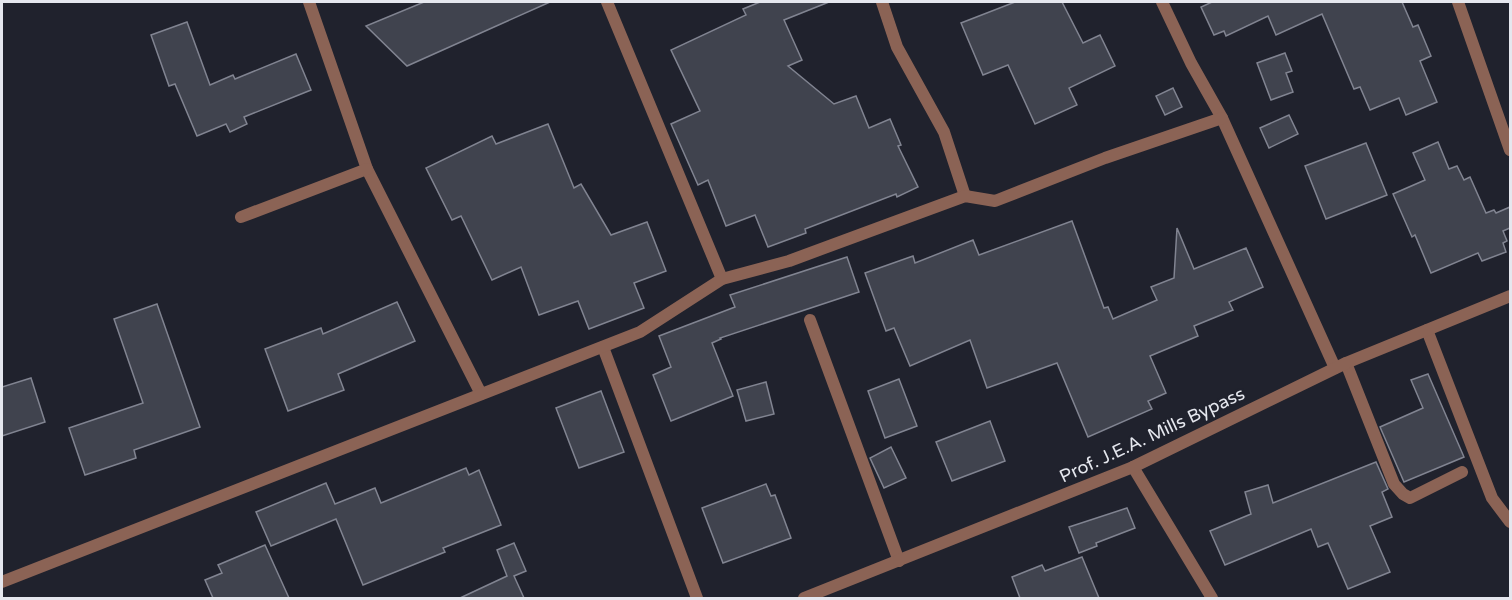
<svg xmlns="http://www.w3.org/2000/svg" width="1512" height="600" font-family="'Varela Round',sans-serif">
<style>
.building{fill:#40434e;stroke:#818491;stroke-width:1.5}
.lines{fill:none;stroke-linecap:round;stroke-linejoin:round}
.service{stroke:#8b6355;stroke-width:12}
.minor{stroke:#8b6355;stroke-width:12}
.tertiary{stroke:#8b6355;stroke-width:12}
.labels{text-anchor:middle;stroke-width:4.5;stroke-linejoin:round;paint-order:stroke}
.street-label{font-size:18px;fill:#e5e7ee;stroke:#20222d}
</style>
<rect width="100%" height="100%" fill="#20222d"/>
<g class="building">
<polygon points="424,2 550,2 407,66 366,26"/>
<polygon points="760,2 829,2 784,20 802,60 788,66 834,104 856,96 869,128 890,119 901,145 898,146 918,187 897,197 896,194 805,229 806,233 768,247 755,215 726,226 708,180 698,185 671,124 700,111 671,50 746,15 743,9"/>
<polygon points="1015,2 1062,2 1083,43 1100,35 1115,66 1069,88 1077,105 1035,124 1008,65 983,75 961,23"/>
<polygon points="1212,2 1402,2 1413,27 1418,25 1431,56 1420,61 1437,102 1406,115 1399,98 1370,110 1360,87 1354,89 1322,14 1276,35 1268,16 1226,36 1224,31 1214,35 1201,7"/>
<polygon points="187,22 210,85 233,75 235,79 296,54 311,90 244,117 247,124 230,132 226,124 197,136 175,84 169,86 151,35"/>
<polygon points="1285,53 1292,71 1286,73 1293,92 1271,100 1257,63"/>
<polygon points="1173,88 1182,107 1165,115 1156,96"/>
<polygon points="1289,115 1298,134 1269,148 1260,128"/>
<polygon points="548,124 574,188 581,184 611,235 647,222 666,271 634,283 644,308 589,329 578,301 539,315 521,267 492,280 461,216 452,220 426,168 492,136 496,144"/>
<polygon points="1438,142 1449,169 1457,166 1464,180 1470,177 1486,213 1494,210 1496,213 1510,207 1510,228 1503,231 1507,241 1503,243 1506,252 1482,261 1478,253 1431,273 1415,235 1412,237 1393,194 1425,180 1413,153"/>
<polygon points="1366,143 1387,195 1326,219 1305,166"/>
<polygon points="1072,221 1104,308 1108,307 1113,319 1157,300 1151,287 1174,278 1177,228 1194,269 1246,248 1263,287 1229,302 1233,310 1194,326 1198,336 1150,356 1166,393 1148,401 1152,409 1088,437 1057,363 987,388 970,340 910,366 894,328 886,331 865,273 913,256 915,263 973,240 979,255"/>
<polygon points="847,257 859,292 720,338 721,339 712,343 733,396 671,421 653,375 671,367 659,336 735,307 730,295"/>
<polygon points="397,302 415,341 338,374 344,390 288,411 265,349 321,328 323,334"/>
<polygon points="157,304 200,427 134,450 136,458 85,475 69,428 143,403 114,319"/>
<polygon points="1428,374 1464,457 1404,482 1380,427 1423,408 1411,380"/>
<polygon points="31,378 45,422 2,436 2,387"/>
<polygon points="899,379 917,426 885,438 868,391"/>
<polygon points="766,382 774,414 746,421 737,390"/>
<polygon points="601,391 624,452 579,468 556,408"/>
<polygon points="990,421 1005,461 952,481 936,442"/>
<polygon points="891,447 906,478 884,488 870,458"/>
<polygon points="1376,462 1388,489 1382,492 1392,517 1370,526 1390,572 1348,589 1328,543 1318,547 1311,529 1225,565 1210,531 1251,514 1245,492 1268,485 1273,503"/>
<polygon points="466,468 469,475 479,470 501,525 443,548 445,552 363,585 336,519 271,546 256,512 326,483 335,504 375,488 381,503"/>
<polygon points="766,484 771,496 775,495 791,538 723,563 702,508"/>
<polygon points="1127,508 1135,528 1096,543 1097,546 1079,553 1069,527"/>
<polygon points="514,543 526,571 514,576 524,598 460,598 507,576 497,550"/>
<polygon points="265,545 289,598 213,598 205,580 222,573 218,565"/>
<polygon points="1082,557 1099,598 1020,598 1012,577 1042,565 1045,571"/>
</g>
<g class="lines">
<g class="service">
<polyline points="810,320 899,561"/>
<polyline points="1346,363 1394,484 1403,494 1410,498 1462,472"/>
</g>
<g class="minor">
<polyline points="309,2 367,169 481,394"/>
<polyline points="607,2 722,279"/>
<polyline points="882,2 897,47 944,132 965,196"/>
<polyline points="1162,2 1191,63 1222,118 1335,368"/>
<polyline points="1458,2 1510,150"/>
<polyline points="241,217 367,169"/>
<polyline points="1427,330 1492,498 1510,522"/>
<polyline points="603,347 697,598"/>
<polyline points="1133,467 1212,598"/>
<polyline points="2,582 640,332 722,279 789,261 965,196 995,201 1105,158 1222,118"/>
</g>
<polyline class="tertiary" points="804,598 1133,467 1346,363 1510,296"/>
</g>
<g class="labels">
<g class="street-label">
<text transform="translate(1152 435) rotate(-25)" y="6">Prof. J.E.A. Mills Bypass</text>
</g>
</g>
<rect width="1512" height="600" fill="none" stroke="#e5e7ee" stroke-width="6"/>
</svg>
